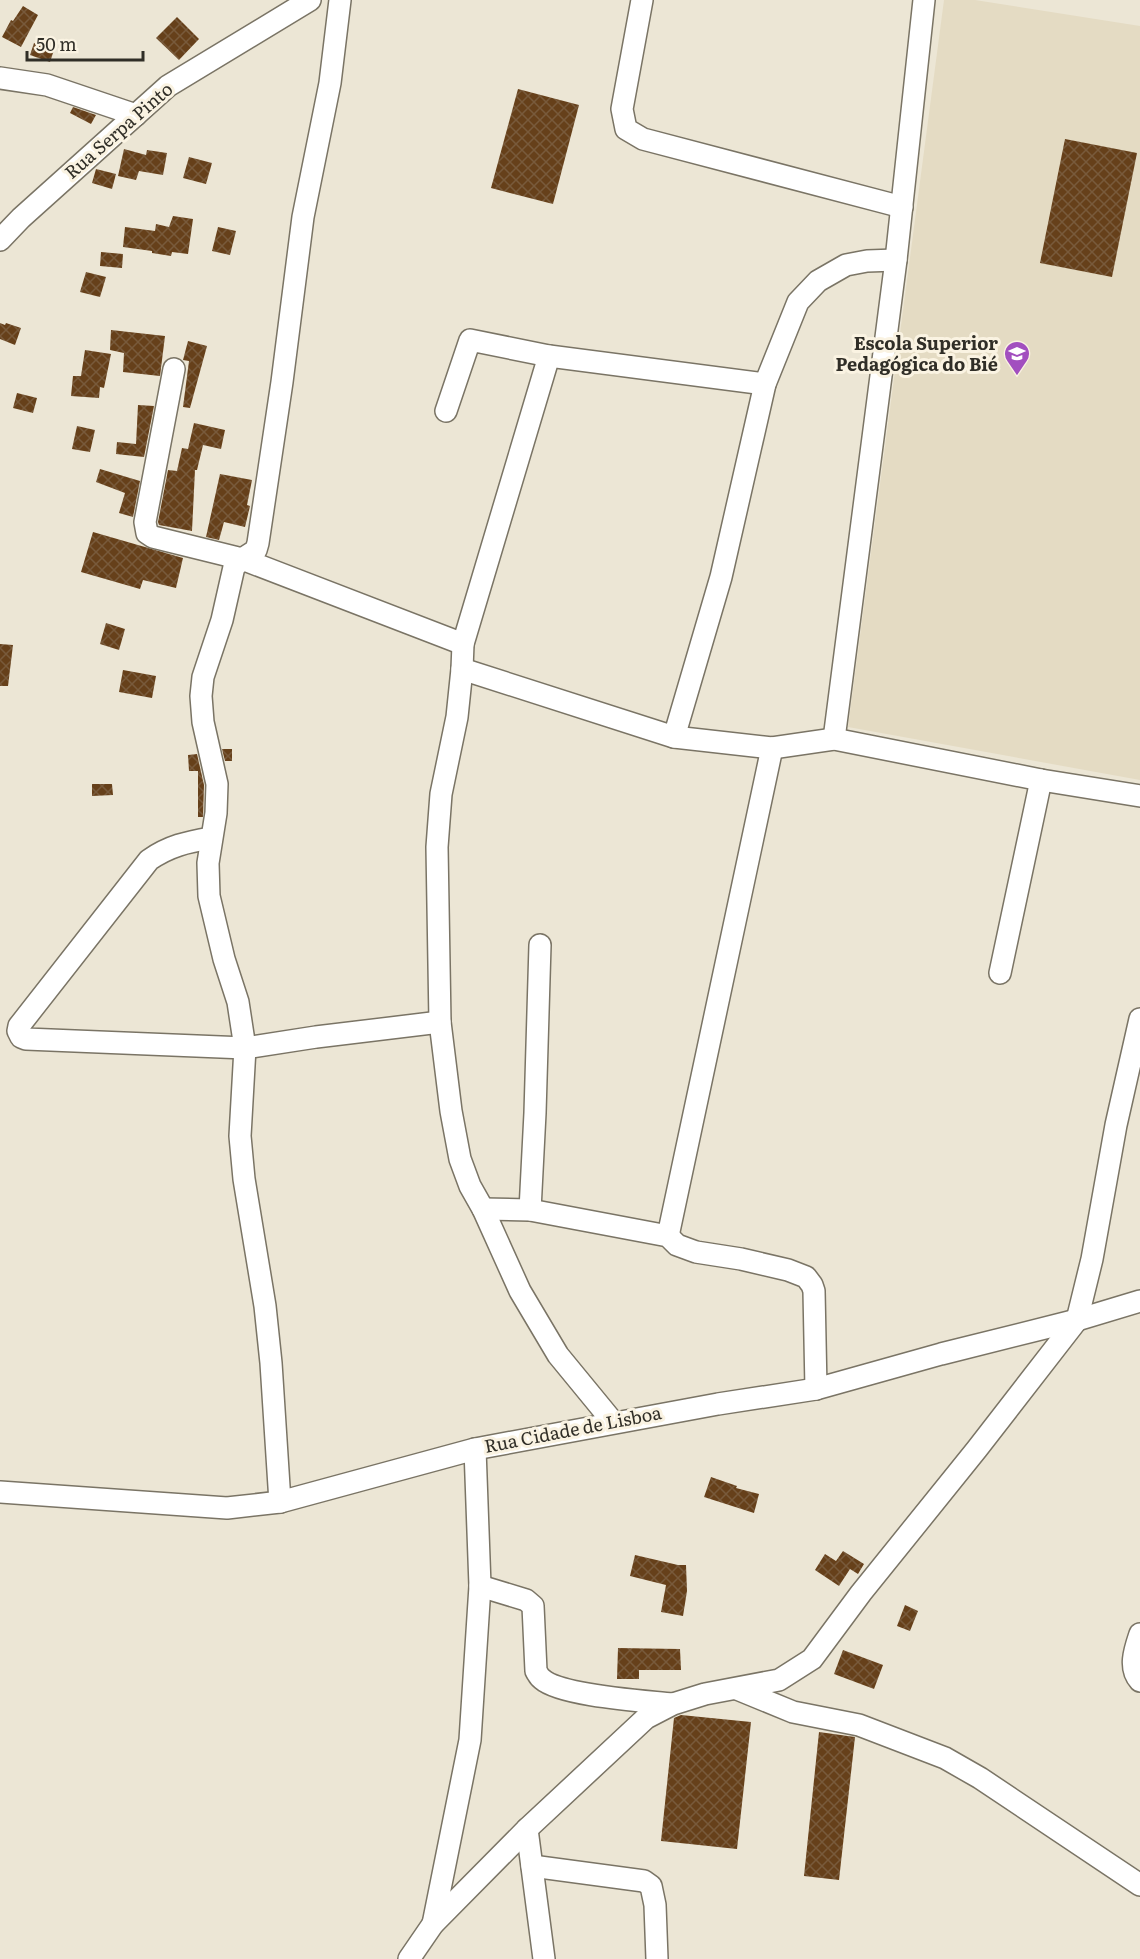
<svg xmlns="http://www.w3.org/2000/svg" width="1140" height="1959" font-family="Literata,serif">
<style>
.built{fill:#e4dbc3}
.building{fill:url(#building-cross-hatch)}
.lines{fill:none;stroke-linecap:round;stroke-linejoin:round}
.minor-casing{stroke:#7a7465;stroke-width:24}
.minor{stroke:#fff;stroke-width:21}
.labels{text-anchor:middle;stroke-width:6;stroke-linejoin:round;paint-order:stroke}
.street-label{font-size:18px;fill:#302e27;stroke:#faf3e2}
.poi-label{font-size:18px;font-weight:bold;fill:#302e27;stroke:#faf3e2;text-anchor:end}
</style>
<defs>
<pattern id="building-cross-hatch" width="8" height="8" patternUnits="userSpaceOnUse" patternTransform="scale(1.5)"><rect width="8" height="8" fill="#66401a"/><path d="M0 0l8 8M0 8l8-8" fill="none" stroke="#785a3b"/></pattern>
</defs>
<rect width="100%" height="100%" fill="#ece6d5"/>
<polygon class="built" points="944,0 975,0 1140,26 1140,780 848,727"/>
<g class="building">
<polygon points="23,6 38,15 21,47 2,37 11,20 13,21"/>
<polygon points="177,17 199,39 179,60 156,38"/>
<polygon points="34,43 54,50 50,62 30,55"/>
<polygon points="518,89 579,105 553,204 491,188"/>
<polygon points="73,107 96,115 91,124 70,113"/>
<polygon points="1065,139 1137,153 1112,277 1040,263"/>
<polygon points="124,149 146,155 147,150 167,153 163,175 139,171 136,180 118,176"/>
<polygon points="189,157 212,163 206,184 183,178"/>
<polygon points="96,169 116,174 112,189 92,183"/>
<polygon points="173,216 193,219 188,254 172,252 171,256 152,253 152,251 123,247 125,227 155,231 156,224 169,227"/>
<polygon points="218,227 236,231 230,255 212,251"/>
<polygon points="101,252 123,254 122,268 100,266"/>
<polygon points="86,272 106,277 100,297 80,292"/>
<polygon points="0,323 5,325 6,323 21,328 15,345 0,339"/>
<polygon points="111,330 165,336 160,376 123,372 124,353 110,350"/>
<polygon points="188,341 207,346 190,408 183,407 189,361 183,360"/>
<polygon points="85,350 111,354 104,388 100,387 99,398 71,396 73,376 81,376"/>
<polygon points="17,393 37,398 33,413 13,408"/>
<polygon points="138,405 154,406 144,457 116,454 117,442 136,444"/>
<polygon points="194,423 225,430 221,449 203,445 197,470 195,470 192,531 159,525 158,522 168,470 177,471 182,448 188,449"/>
<polygon points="77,426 95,430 90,452 72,449"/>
<polygon points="100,469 140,481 133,517 119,513 125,493 96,482"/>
<polygon points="220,474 252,480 247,505 250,506 245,527 224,522 219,540 206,537"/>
<polygon points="93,532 183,558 176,588 143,580 140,589 81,572"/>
<polygon points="106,623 125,629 119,650 100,644"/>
<polygon points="0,644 13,645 8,686 0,686"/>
<polygon points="123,670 156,676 152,698 119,692"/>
<polygon points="222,749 232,749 232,761 225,761"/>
<polygon points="197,754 204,785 203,817 198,817 198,771 189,771 188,755"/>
<polygon points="92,784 112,784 113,795 92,796"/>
<polygon points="711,1477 737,1486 736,1488 759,1494 754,1513 704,1497"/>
<polygon points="843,1551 864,1564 858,1574 850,1569 839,1586 815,1570 825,1554 836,1561"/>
<polygon points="635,1555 678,1565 686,1565 687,1591 683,1616 661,1612 666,1585 630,1576"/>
<polygon points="905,1605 918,1611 910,1631 897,1626"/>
<polygon points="618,1648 680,1649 681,1670 639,1670 639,1679 617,1679"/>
<polygon points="843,1650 883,1665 874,1689 834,1674"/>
<polygon points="681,1715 751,1722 737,1849 661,1841 674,1718"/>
<polygon points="819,1732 855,1737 839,1880 804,1876"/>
</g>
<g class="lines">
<defs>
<g id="minor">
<polyline points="642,0 622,109 626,129 643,139 902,207"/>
<polyline points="0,78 47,85 136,115"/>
<polyline points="0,240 21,218 168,86 310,0"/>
<polyline points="549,356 463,644 462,669 457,717 441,794 437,847 440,1022 451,1111 460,1159 470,1186 483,1209 520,1291 558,1355 613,1422"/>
<polyline points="174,369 145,522 147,533 153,537 242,559 463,644"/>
<polyline points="446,411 470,340 549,356 765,384"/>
<polyline points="462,669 674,737 772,748 834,739 1041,780 1140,796"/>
<polyline points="674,737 721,577 765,384 798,302 818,281 846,265 867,261 896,260"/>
<polyline points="834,739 896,260 924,0"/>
<path d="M 211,838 C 187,842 169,846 149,860 L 19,1026 L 18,1031 L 21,1037 L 26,1039 L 245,1048 L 316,1037 L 440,1022"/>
<polyline points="1000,973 1041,780"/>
<polyline points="483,1209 530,1210 668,1236 677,1245 696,1252 741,1259 788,1270 806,1277 812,1285 814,1291 816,1389"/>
<polyline points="530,1210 535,1113 540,945"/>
<polyline points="668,1236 772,748"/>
<polyline points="0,1492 227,1508 280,1502 475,1449 718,1404 816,1389 941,1354 1077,1320 1140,1301"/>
<polyline points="280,1502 271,1363 265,1306 244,1179 240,1136 245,1048 238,1002 224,959 209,896 208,863 216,813 217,784 203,722 201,696 203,677 222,620 234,567 242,559 256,550 258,543 282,382 303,217 330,83 340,0"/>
<path d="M 480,1586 L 526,1600 L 533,1606 L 536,1671 C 538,1674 539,1677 542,1679 C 561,1696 645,1701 672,1704"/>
<path d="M 1140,1634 C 1135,1649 1128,1668 1140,1681"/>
<polyline points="737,1689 793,1712 859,1725 945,1758 980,1778 1140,1885"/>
<polyline points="527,1829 544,1959"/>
<polyline points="532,1866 644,1881 651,1886 655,1905 657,1959"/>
<polyline points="433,1924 470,1740 480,1586 475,1449"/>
<polyline points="409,1959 433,1924 527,1829 646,1718 673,1704 705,1694 779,1680 812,1659 861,1593 977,1449 1077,1320 1092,1259 1116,1125 1140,1019"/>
</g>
</defs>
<use href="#minor" class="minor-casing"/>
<use href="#minor" class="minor"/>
</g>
<defs>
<symbol id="university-pin" viewBox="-11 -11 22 30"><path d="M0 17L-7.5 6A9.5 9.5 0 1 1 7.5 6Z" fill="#a24fbf" stroke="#faf3e2"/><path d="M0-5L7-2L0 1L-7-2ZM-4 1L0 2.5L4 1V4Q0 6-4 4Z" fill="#fff"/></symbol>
</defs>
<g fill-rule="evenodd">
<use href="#university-pin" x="1002" y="339" width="30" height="40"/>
</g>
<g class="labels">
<g class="street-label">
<text transform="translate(119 131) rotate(-41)" y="6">Rua Serpa Pinto</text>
<text transform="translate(573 1430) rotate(-11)" y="6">Rua Cidade de Lisboa</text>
</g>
<g class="poi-label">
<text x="998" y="350">Escola Superior<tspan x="998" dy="21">Pedagógica do Bié</tspan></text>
</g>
</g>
<path d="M27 51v9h116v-9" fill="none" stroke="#302e27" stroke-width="3"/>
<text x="36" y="51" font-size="18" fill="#302e27" stroke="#faf3e2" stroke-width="4.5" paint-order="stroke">50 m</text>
</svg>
